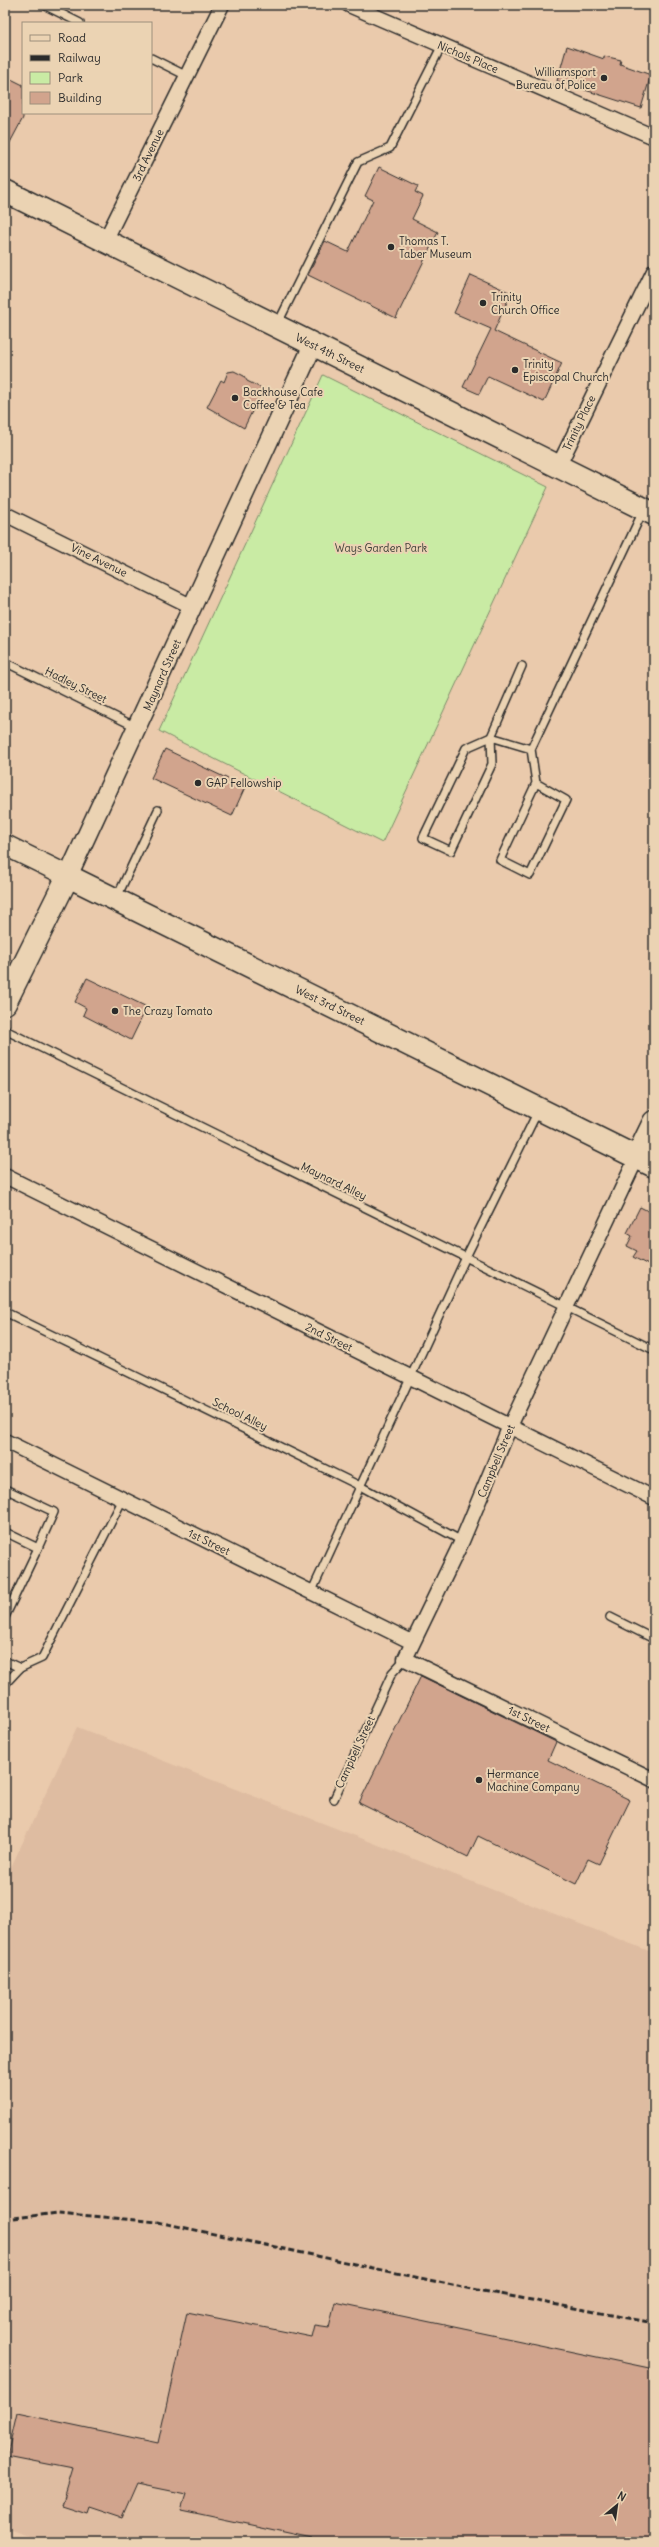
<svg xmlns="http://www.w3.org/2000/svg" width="659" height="2547" font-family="Delius,sans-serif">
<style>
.built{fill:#debca1}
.green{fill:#c9eba4;stroke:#7a8b68}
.building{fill:#d1a48d;stroke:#2b2b2b}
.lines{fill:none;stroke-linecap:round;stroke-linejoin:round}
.service-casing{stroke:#2b2b2b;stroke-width:10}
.minor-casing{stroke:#2b2b2b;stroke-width:17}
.tertiary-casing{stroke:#2b2b2b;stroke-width:21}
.secondary-casing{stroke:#2b2b2b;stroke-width:23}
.primary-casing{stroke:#2b2b2b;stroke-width:25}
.service{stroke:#ebd3b3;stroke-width:7}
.minor{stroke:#ebd3b3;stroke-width:14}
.tertiary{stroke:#ebd3b3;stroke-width:18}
.secondary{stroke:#ebd3b3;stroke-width:20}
.primary{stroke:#ebd3b3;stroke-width:22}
.rail{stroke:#2b2b2b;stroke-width:3;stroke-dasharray:6 3;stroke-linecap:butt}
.poi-dot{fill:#2b2b2b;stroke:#ebd3b3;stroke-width:1.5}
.labels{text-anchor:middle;stroke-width:4;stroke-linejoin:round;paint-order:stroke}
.street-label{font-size:11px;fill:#2b2b2b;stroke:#ebd3b3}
.poi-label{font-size:11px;fill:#2b2b2b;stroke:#ebd3b3;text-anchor:start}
.park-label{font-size:11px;fill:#3b3e37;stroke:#ebd3b3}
</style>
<rect width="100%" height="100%" fill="#eacaac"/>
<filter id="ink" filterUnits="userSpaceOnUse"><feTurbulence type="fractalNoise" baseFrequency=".025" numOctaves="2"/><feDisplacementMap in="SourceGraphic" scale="8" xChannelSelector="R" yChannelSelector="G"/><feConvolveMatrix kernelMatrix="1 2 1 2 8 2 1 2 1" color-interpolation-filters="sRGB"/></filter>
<g filter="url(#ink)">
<polygon class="built" points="77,1727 654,1953 654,2542 46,2542 5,2528 5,1880"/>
<polygon class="green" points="323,375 548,487 382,843 159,731"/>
<g class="building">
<polygon points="567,46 604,59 604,56 621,60 620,64 651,75 641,108 557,81"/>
<polygon points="5,76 23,85 23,118 5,152"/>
<polygon points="379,167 418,186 415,192 423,196 412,219 438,232 396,318 308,275 325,241 348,252 373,200 365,196"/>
<polygon points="471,275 511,293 494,331 562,363 544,402 488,376 479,394 463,387 491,329 454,313"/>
<polygon points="234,371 244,376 247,381 263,389 244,428 207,407 221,380 224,382 228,372"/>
<polygon points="165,749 245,787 232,816 151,778"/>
<polygon points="87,978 147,1007 131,1040 83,1015 86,1008 75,1002"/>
<polygon points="640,1207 654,1214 654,1268 633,1257 637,1251 627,1246 632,1236 627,1233"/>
<polygon points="421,1676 556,1742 548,1760 630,1800 599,1864 588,1859 576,1884 478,1836 468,1857 359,1803"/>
<polygon points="335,2302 654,2369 654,2542 311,2542 312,2538 181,2510 186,2494 137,2484 122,2518 89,2507 87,2513 62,2505 73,2469 7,2456 17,2413 158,2443 187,2312 312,2337 315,2325 329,2327"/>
</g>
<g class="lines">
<defs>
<g id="service">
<polyline points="44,5 80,23"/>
<polyline points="151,58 187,76"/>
<polyline points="278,323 358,162 390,148 442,45"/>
<polyline points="5,662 136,727"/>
<polyline points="522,666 491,737 531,749"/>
<polygon points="491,737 492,764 451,851 423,838 466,748"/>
<polyline points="536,783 566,800 530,875 500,860 536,783 531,749 643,511"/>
<polyline points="117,897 158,810"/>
<polyline points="5,1030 654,1350"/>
<polyline points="5,1312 360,1486 462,1541"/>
<polyline points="5,1489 54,1512 38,1548"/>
<polyline points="311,1593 466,1257 538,1111"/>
<polyline points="5,1617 38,1548 5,1532"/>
<polyline points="610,1617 654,1639"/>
<polyline points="5,1661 20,1668 42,1658 123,1499"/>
<polyline points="5,1684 20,1668"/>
<polyline points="334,1799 392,1673 405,1659"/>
</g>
<g id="minor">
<polyline points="349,5 654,137"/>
<polyline points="105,241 222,5"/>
<polyline points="558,467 654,271"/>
<polyline points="5,514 193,607"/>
<polyline points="637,1157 510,1426 462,1541 405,1659 654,1780"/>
<polyline points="5,1176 654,1498"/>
<polyline points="5,1441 412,1642"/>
</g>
<polyline id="tertiary" points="68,876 313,345"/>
<polyline id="secondary" points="5,845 68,876"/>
<g id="primary">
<polyline points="5,191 654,514"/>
<polyline points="5,1003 68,876 654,1166"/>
<polyline points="637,1157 654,1122"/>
</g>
</defs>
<use href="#service" class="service-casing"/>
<use href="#minor" class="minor-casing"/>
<use href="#tertiary" class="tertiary-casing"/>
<use href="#secondary" class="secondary-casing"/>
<use href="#primary" class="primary-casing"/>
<use href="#service" class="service"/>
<use href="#minor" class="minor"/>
<use href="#tertiary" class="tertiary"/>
<use href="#secondary" class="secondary"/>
<use href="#primary" class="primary"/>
<polyline class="rail" points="5,2219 58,2213 158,2222 462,2287 654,2323"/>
</g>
</g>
<g class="poi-dot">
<circle cx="604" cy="78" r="4"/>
<circle cx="391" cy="247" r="4"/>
<circle cx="483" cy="303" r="4"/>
<circle cx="515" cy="370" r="4"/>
<circle cx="235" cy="398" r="4"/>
<circle cx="198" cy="783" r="4"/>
<circle cx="115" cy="1011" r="4"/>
<circle cx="479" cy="1780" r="4"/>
</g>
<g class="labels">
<g class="street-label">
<text transform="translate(468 57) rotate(23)" y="4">Nichols Place</text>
<text transform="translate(148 155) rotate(-64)" y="4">3rd Avenue</text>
<text transform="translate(330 353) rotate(26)" y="4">West 4th Street</text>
<text transform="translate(579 423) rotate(-64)" y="4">Trinity Place</text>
<text transform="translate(99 560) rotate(26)" y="4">Vine Avenue</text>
<text transform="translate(162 675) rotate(-66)" y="4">Maynard Street</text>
<text transform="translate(76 685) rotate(26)" y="4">Hadley Street</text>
<text transform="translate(330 1005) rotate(26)" y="4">West 3rd Street</text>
<text transform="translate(334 1181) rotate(26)" y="4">Maynard Alley</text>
<text transform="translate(329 1337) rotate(26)" y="4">2nd Street</text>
<text transform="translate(240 1414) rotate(26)" y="4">School Alley</text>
<text transform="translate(496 1461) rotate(-67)" y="4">Campbell Street</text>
<text transform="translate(209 1542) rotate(26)" y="4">1st Street</text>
<text transform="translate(529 1719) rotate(26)" y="4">1st Street</text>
<text transform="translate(355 1752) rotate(-65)" y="4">Campbell Street</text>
</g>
<g class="poi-label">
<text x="596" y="76" text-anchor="end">Williamsport<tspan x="596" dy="13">Bureau of Police</tspan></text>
<text x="399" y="245">Thomas T.<tspan x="399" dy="13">Taber Museum</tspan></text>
<text x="491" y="301">Trinity<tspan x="491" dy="13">Church Office</tspan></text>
<text x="523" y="368">Trinity<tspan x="523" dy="13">Episcopal Church</tspan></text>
<text x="243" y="396">Backhouse Cafe<tspan x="243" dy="13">Coffee &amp; Tea</tspan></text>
<text x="206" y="787">GAP Fellowship</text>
<text x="123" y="1015">The Crazy Tomato</text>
<text x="487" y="1778">Hermance<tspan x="487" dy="13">Machine Company</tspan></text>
</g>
<g class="park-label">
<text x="381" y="552">Ways Garden Park</text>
</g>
</g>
<rect width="659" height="2547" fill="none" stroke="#ebd3b3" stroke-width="20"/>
<rect x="10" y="10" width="639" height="2527" fill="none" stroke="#2b2b2b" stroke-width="1.5" filter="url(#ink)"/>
<rect x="22" y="22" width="130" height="92" fill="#ebd3b3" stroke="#9e907d"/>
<rect x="30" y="35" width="20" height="6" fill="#ebd3b3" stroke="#9e907d"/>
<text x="58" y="42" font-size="12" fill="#2b2b2b">Road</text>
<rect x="30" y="55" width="20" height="6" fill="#2b2b2b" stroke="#9e907d"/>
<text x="58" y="62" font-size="12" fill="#2b2b2b">Railway</text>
<rect x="30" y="72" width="20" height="12" fill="#c9eba4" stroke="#9e907d"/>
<text x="58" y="82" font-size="12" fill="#2b2b2b">Park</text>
<rect x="30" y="92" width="20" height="12" fill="#d1a48d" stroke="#9e907d"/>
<text x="58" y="102" font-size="12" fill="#2b2b2b">Building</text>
<g transform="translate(617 2505) rotate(29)" stroke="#ebd3b3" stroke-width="3" paint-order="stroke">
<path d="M0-3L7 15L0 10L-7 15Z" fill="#2b2b2b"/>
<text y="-6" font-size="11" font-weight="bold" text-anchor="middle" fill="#2b2b2b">N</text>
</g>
</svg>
